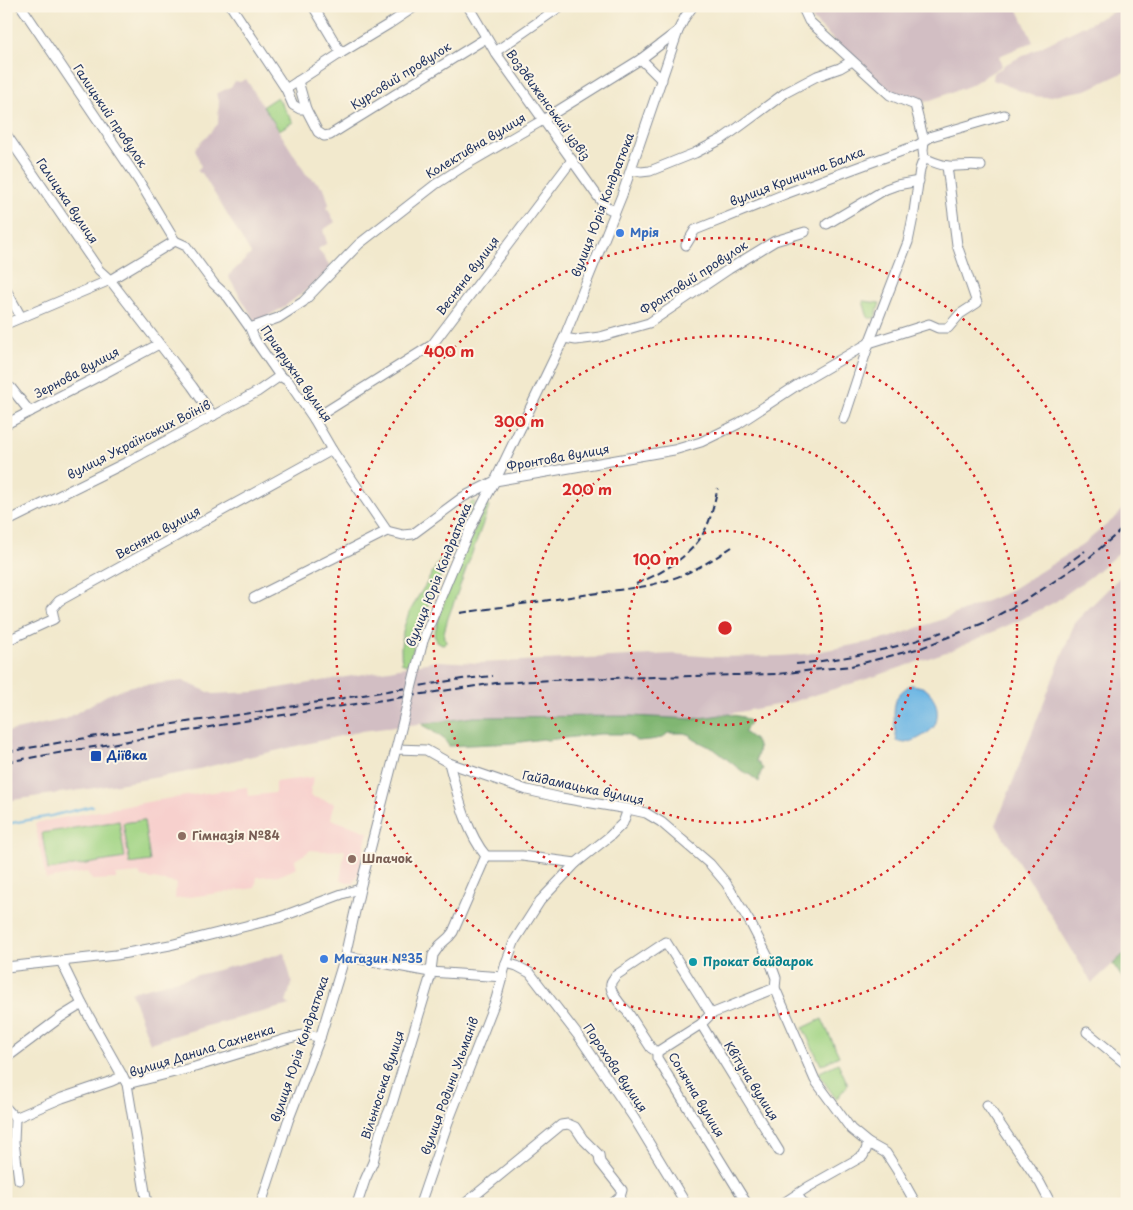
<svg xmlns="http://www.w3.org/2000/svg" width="1133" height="1210" font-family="'Playpen Sans',sans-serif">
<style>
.built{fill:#f7d0cd}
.industrial{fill:#d2bec3}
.green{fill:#a1d484;stroke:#5e8271}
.forest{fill:#80b672;stroke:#4e7268}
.water{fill:#6cb6e4;stroke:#4472a1}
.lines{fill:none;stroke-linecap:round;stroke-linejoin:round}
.stream{stroke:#6cb6e4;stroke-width:2}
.minor-casing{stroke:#868c96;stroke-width:11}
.minor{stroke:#fff;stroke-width:9}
.rail{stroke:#1b2f5e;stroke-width:2;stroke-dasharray:8 4;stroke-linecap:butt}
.minor-bridge-casing{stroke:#868c96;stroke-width:11;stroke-linecap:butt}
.minor-bridge{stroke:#fff;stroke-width:9}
.ring{fill:none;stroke:#d62828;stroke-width:2.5;stroke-dasharray:2.5 5}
.shop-dot{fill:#3f7fe0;stroke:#fcf5e5;stroke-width:2}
.transit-dot{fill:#1a4fb4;stroke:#fcf5e5;stroke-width:2}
.education-dot{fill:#8d6e63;stroke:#fcf5e5;stroke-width:2}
.culture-dot{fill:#0f9aa8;stroke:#fcf5e5;stroke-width:2}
.labels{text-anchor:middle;stroke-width:4;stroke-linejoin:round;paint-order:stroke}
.street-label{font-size:12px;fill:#1b2f5e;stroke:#fcf5e5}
.shop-label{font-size:12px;font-weight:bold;fill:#366cbe;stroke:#fcf5e5;text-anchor:start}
.transit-label{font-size:12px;font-weight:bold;fill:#164399;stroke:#fcf5e5;text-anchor:start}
.education-label{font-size:12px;font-weight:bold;fill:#785e54;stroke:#fcf5e5;text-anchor:start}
.culture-label{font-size:12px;font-weight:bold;fill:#0d838f;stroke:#fcf5e5;text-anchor:start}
.centre{fill:#d62828;stroke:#fcf5e5;stroke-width:2.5}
.ring-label{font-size:15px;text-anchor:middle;font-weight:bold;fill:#d62828;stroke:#fcf5e5;stroke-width:4;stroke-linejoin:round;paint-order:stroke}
</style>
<rect width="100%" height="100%" fill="#fcf5e5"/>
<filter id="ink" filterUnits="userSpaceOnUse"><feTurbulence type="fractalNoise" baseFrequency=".02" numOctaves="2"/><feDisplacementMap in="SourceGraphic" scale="10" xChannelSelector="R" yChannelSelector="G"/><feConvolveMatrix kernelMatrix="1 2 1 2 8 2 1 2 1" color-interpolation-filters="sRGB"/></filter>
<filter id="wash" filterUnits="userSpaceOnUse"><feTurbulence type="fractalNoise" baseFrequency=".0096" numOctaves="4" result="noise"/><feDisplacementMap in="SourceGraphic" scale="20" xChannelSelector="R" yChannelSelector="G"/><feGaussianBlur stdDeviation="1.12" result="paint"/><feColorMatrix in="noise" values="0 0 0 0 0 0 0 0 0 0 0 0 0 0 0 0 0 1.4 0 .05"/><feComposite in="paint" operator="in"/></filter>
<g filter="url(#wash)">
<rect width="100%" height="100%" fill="#f2e9cd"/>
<polygon class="built" points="313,777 310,796 334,803 331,819 368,832 357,877 355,879 354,884 340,880 345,850 323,851 311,850 295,860 297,868 281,875 257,877 255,888 175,899 176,883 141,877 139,873 116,875 116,879 92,880 87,872 46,879 35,823 153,801 247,787 248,796 275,793 275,782"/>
<g class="industrial">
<polygon points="806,6 1027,6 1018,10 1033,42 999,56 1002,66 969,86 925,102 890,93 814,21"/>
<polygon points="1125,6 1127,6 1127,71 1086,90 1045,97 1033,96 993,80 994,72 1002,68 1004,65"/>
<polygon points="246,79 306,174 324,188 329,204 327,208 335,222 323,230 327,243 318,249 331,267 319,280 284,307 256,323 228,276 251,254 202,173 200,173 197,170 201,167 195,149 218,124 219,100 216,94 232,86 235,81 240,82"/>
<polygon points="1127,505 1127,546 1090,577 1055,602 1020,620 952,650 876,676 792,702 728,714 693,719 631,716 473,717 362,731 240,759 182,773 94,788 6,801 6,732 66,719 107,695 132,686 183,681 213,694 254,692 389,670 436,661 479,663 674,654 715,657 781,656 806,654 848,646 889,638 943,619 1006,593 1081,546 1117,516"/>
<polygon points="1127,570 1127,951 1092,983 996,825 1075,622"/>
<polygon points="284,953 292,982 286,1002 290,1005 207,1026 150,1043 131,992"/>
</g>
<g class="green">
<polygon points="277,97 293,122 279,130 263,106"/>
<polygon points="863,301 880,303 875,318 868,318"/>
<path d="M 474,501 L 475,503 L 474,506 L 467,518 C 446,564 421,613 410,662 L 406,665 L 402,663 C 399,643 403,623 413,606 C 418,595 426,586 431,575 L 468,511 L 470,503 Z"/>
<path d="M 486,505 L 488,505 L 489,507 L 448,618 L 444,632 L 446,643 L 442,644 L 437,641 L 434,635 C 446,590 467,547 486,505 Z"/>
<polygon points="144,820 150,861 130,864 123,823"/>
<polygon points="119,821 125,858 48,870 42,833"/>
<polygon points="822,1019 839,1056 821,1065 803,1028"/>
<polygon points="838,1063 848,1085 836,1099 818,1073"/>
</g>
<g class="forest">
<path d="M 728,714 L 743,717 L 751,722 L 744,732 C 757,742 762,743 756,760 L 763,769 L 760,774 L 759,782 L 750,775 L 742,771 L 714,749 L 691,738 L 690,735 L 684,733 L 668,733 L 662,738 L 650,740 L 637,741 L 627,734 L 600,734 L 547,740 L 543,739 L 513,743 L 449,746 L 444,739 L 422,724 L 473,717 L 631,716 L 693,719 Z"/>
<polygon points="1127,951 1127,985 1113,964"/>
</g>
<path class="water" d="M 910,685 C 914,685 918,686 922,687 C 936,693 942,716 933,728 C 929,733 912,743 905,743 C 903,743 900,742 897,741 C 895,729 891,707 898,696 C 900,692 906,688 910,685 Z"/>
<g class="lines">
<polyline class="stream" points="6,824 51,816 92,806"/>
</g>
</g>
<g filter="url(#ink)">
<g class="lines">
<defs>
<g id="minor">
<polyline points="21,6 139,181 175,241"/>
<polyline points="231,6 286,89 293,105 300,109 306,109 318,132 324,136 330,135 486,38"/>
<polyline points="313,6 341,53"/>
<polyline points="468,6 495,52 601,201 608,208 615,211"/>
<polyline points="802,6 809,21 890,95 915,105 924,141 923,150 924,158 920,169 914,212 908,242 869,343 844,419"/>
<polyline points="495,52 561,6"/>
<polyline points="641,59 662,80"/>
<polyline points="298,81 306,109"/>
<polyline points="286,89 341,53 389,24 416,6"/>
<polyline points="6,134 99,270 110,280 192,386 213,416"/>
<path d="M 924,158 C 931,161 939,165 948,166 C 959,167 969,164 981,166"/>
<polyline points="632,170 641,172 650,171 695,153 722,139 739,127 785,93 817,76 840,68 852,61"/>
<polyline points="827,224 886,189 897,185 919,181"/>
<polyline points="175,241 186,246 214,284 228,297 250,328 255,340 280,376 288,381 314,419 332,450 387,531"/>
<polyline points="686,245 695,230 785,194 918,145 932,136 1004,115"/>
<polyline points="6,290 21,317"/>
<polyline points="6,324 110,280 175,241"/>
<polyline points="250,328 278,318 303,302 359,244 436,184 467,164 543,120 641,59 678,31"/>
<polyline points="564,338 576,340 600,337 649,323 729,269 775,241 805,232"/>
<polyline points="6,387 11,388 30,412"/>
<polyline points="314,419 432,345 572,160"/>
<polyline points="6,424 103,374 159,344"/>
<polyline points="6,522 125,463 257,392 280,376"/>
<polyline points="254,598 387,531 403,535 413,534 463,497 495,481 674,450 701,442 738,424 802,382 869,343 929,324 938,328 948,328 960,314 977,303 957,245 947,166"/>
<polyline points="6,641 54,619 52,609 59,601 332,450"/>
<path d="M 423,641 C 445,587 466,532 495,481 L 564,338 L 622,195 L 678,31 L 685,17 L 693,6"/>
<polyline points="486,856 522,856 576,863"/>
<polyline points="345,956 430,972 503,977"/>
<polyline points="61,961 82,1004 127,1084 147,1204"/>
<polyline points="506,963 517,966 530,973 580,1038 634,1118 686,1204"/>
<polyline points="6,967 116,955 170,945 278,918 342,894 360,889"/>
<path d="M 711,1014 L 666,942 L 615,976 C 614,979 611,981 611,983 C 609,991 621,1006 627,1011 L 651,1048 L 657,1052 L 657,1058 L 747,1204"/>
<polyline points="701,1024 779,1151"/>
<polyline points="1087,1032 1127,1065"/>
<polyline points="657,1052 701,1024 711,1014 775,988"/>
<polyline points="6,1058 61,1017 82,1004"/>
<polyline points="127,1084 195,1067 286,1039 306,1034 320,1038"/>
<polyline points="987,1105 1040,1183 1051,1204"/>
<polyline points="6,1108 15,1118"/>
<polyline points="19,1180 14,1142 15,1118 62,1098 112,1081 123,1076"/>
<polyline points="797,1195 804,1204"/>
<polyline points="261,1204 288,1121 320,1038 345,956 360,889 396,749 426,750 449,763 527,790 562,798 628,809 646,813 661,822 710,864 726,883 751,924 769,959 776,978 775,988 815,1080 851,1129 868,1143 886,1153 897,1170 916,1204"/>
<path d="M 357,1204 L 365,1180 L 373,1162 L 380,1133 L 392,1104 L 430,978 L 433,955 L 440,945 L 449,937 L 453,932 L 486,856 C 466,832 457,792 449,763"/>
<polyline points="420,1204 448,1122 496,999 506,963 515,940 540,901 576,863 610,836 623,823 628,809"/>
<polyline points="469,1204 467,1202 561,1125 568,1124 575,1127 583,1139 599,1155 600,1162 622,1190 620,1197 612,1204"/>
<polyline points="782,1204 808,1187 863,1156 866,1150 868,1143"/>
</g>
</defs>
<use href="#minor" class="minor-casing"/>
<use href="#minor" class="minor"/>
<g class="rail">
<polyline points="1064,566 1085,551"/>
<path d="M 636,584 C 661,574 693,555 705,530 C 712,517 714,502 718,488"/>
<path d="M 460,613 L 646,586 C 682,578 702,567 732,547"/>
<path d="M 796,664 C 846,659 895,649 942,632"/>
<polyline points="6,752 137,729 251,713 462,679 493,676"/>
<polyline points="6,762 256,719 496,683 572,679 777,674 851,666 921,648 981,624 1028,599 1090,557 1127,525"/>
</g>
<defs>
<polyline id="minor-bridge" points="396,749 423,641"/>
</defs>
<use href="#minor-bridge" class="minor-bridge-casing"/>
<use href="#minor-bridge" class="minor-bridge"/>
</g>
</g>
<g class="ring">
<circle cx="725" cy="628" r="97"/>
<circle cx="725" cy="628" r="195"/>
<circle cx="725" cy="628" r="292"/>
<circle cx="725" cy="628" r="390"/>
</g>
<g class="shop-dot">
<circle cx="620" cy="233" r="5"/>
<circle cx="324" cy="959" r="5"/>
</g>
<rect class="transit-dot" x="90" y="750" width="12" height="12" rx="2.5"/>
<g class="education-dot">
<circle cx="182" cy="836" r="5"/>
<circle cx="352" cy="859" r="5"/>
</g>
<circle class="culture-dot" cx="693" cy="962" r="5"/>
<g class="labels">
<g class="street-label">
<text transform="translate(401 76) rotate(-32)" y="4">Курсовий провулок</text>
<text transform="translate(548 105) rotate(54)" y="4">Воздвиженський узвіз</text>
<text transform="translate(110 116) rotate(56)" y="4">Галицький провулок</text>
<text transform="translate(476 146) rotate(-31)" y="4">Колективна вулиця</text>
<text transform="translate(797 177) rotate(-21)" y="4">вулиця Кринична Балка</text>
<text transform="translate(67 201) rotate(56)" y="4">Галицька вулиця</text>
<text transform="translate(603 205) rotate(-69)" y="4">вулиця Юрія Кондратюка</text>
<text transform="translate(468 276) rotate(-53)" y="4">Весняна вулиця</text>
<text transform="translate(694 278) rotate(-33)" y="4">Фронтовий провулок</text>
<text transform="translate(77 373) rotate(-28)" y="4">Зернова вулиця</text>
<text transform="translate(296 374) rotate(55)" y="4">Прияружна вулиця</text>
<text transform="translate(139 440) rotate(-27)" y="4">вулиця Українських Воїнів</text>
<text transform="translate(558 458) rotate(-10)" y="4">Фронтова вулиця</text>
<text transform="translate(158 533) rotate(-29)" y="4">Весняна вулиця</text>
<text transform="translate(439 575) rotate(-68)" y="4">вулиця Юрія Кондратюка</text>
<text transform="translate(583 788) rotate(12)" y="4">Гайдамацька вулиця</text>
<text transform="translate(300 1049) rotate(-71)" y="4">вулиця Юрія Кондратюка</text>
<text transform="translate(202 1051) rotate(-17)" y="4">вулиця Данила Сахненка</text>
<text transform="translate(615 1068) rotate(56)" y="4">Порохова вулиця</text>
<text transform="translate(751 1081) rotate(58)" y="4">Квітуча вулиця</text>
<text transform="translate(383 1085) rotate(-72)" y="4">Вільнюська вулиця</text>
<text transform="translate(450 1086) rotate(-70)" y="4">вулиця Родини Ульманів</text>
<text transform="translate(696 1095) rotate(59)" y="4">Сонячна вулиця</text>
</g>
<g class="shop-label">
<text x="630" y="237">Мрія</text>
<text x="334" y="963">Магазин №35</text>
</g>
<g class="transit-label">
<text x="107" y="760">Діївка</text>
</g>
<g class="education-label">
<text x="192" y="840">Гімназія №84</text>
<text x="362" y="863">Шпачок</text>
</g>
<g class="culture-label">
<text x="703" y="966">Прокат байдарок</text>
</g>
</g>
<circle cx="725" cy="628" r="8" class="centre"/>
<g class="ring-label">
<text x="449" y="357">400 m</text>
<text x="519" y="427">300 m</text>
<text x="587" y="495">200 m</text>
<text x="656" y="565">100 m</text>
</g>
<rect width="1133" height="1210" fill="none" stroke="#fcf5e5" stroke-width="25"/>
</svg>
